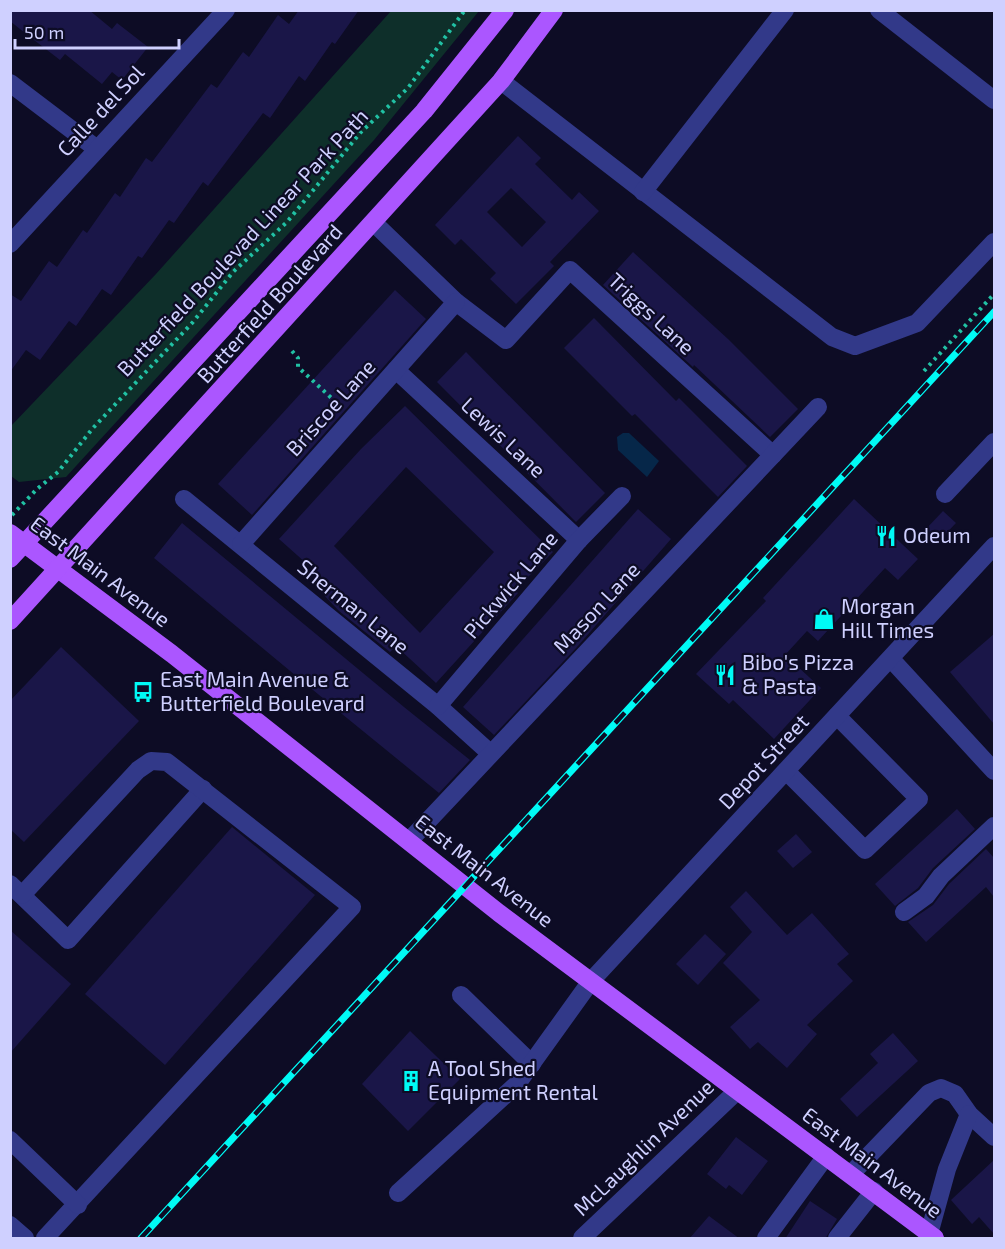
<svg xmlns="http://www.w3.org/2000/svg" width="1005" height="1249" font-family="'Exo 2',sans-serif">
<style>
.green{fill:#0e2f2a}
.water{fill:#062749}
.building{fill:#1a1648;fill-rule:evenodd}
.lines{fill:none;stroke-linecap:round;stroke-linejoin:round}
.path{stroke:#21c1a4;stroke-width:4;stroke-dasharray:3 4.5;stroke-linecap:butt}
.minor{stroke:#323989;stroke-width:18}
.major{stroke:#ab56ff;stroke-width:18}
.rail-casing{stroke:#00faf5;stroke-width:7}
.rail{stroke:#0d0c25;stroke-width:4.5;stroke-dasharray:14;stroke-linecap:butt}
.labels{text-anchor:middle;stroke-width:4.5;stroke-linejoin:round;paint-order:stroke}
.street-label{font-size:21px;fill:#cfd0ff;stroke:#0d0c25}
.poi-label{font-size:21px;fill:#cfd0ff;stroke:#0d0c25;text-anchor:start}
</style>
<rect width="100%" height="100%" fill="#0d0c25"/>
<polygon class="green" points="391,11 479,11 374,140 66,477 19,482 11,476 11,426 156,274"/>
<polygon class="water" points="623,433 629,433 659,461 647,477 618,450 617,437"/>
<g class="building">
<polygon points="10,10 89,10 112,29 117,23 148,47 122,80 112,72 102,84 65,54 60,60 25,33 10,21"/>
<polygon points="299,10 359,10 335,44 332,42 305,81 299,76 270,118 263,113 208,186 203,182 174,223 169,220 142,258 138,256 111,295 102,289 76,326 69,321 40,360 26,350 10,372 10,294 21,301 49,261 57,267 83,230 87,233 115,193 120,197 146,158 152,162 211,84 217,88 243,52 249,57 278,15 289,24"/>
<path d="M 518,136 L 541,158 L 535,164 L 572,200 L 579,192 L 599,211 L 550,262 L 554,266 L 516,304 L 490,279 L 496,273 L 461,239 L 455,245 L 435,225 ZM 511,188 L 546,222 L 522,247 L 487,212 Z"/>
<polygon points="633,252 728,339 798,409 770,437 694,365 693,367 603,285"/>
<polygon points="395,290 426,319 252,515 218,484"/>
<polygon points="594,318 676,401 679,398 747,466 718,497 635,414 632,416 564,348"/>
<polygon points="466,352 605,493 576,522 437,382"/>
<path d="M 405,406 L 553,552 L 515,590 L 518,593 L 436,683 L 396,646 L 390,652 L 339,611 L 317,588 L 325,580 L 279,539 L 361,449 ZM 406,467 L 494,552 L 420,633 L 334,546 Z"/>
<polygon points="854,499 918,559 898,580 885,568 818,641 807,631 785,655 821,688 774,739 733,700 729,704 696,674 766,601 763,598"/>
<polygon points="638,509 671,539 577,647 494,735 463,707"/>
<polygon points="943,511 956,523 937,543 924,531"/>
<polygon points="182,523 404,707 470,760 439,793 342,714 154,558"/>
<polygon points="994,634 994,724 950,672"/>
<polygon points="61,647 139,721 24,842 10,829 10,701"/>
<polygon points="957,809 975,829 933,868 918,888 895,906 875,884"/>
<polygon points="232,827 315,895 165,1065 85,994"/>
<polygon points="796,834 812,852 793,868 777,851"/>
<polygon points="986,849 994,858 994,897 986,887 926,942 908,922 933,905 949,884"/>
<polygon points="746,891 787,935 812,913 849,954 837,964 853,981 807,1025 817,1034 787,1068 758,1042 750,1049 730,1027 760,1000 723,963 752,932 730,907"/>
<polygon points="10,930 71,984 10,1053"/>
<polygon points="705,934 726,954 698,985 676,964"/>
<polygon points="410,1031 460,1079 408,1131 362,1084"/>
<polygon points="893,1033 918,1061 857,1117 840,1099 878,1063 870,1054"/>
<polygon points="736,1137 768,1161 742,1195 729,1185 726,1189 707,1174"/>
<polygon points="994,1160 994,1234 979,1217 972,1224 951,1200"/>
<polygon points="810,1201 837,1219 825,1239 785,1239"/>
<polygon points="709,1216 740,1239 689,1239"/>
</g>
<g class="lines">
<g class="path">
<polyline points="292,351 298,358 298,367 339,405"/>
<polyline points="924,371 994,294"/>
<polyline points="12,515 37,489 58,472 93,428 193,322 233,272 287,222 361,132 408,88 465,10"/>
</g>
<g class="minor">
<polyline points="879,10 994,100"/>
<polyline points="501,81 832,337 855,346 917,323 994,242"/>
<polyline points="10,83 97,149"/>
<polyline points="643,192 785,10"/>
<polyline points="374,223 456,302 506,340 570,270 773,455"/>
<polyline points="10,244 226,10"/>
<polyline points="396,370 579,540"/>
<polyline points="945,494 994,442"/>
<polyline points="184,499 438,706 490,753"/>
<polyline points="241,544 456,302"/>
<polyline points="891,659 994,771"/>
<polyline points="438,706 579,540 622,496"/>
<polyline points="786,771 865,850 919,799 837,716"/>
<polyline points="409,841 818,407"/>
<polyline points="10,884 68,940 203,789"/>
<polyline points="22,895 138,770 151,761 167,762 352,907 45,1238"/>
<polyline points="904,912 926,896 941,876 994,826"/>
<polyline points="461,995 532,1064"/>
<polyline points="10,1140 78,1205"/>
<polyline points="851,1174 929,1093 941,1088 955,1094 969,1114 994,1137"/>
<polyline points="398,1193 517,1084 591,981 994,546"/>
<polyline points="10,1225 25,1238"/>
<polyline points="929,1234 947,1169 969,1114"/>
<polyline points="582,1238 737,1091"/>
<polyline points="766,1238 826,1156"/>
<polyline points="837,1238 874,1191"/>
</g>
<g class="major">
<polyline points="10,533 172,654 499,913 935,1238"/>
<polyline points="10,559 424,111 505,10"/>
<polyline points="10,621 501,81 554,10"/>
</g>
<defs>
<polyline id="rail" points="141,1238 994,312"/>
</defs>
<use href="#rail" class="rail-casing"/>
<use href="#rail" class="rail"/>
</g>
<defs>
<symbol id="restaurant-bare" viewBox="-9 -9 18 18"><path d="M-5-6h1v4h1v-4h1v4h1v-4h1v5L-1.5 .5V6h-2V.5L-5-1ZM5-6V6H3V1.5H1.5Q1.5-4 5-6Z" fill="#00faf5" stroke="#0d0c25" stroke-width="2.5" paint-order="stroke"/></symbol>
<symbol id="shop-bare" viewBox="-9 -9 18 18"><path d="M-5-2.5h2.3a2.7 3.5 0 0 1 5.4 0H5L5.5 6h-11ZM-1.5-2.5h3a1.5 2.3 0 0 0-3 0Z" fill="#00faf5" stroke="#0d0c25" stroke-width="2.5" paint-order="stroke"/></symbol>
<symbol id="bus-bare" viewBox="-9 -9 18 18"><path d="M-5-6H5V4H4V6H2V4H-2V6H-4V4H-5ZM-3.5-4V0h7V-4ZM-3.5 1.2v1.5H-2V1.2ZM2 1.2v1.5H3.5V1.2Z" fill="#00faf5" stroke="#0d0c25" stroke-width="2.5" paint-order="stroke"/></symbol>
<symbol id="building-bare" viewBox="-9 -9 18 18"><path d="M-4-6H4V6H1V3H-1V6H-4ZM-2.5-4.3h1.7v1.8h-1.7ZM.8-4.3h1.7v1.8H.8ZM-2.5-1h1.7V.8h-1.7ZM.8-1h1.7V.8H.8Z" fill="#00faf5" stroke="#0d0c25" stroke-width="2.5" paint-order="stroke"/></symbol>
</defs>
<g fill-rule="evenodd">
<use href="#restaurant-bare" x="871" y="521" width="30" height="30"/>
<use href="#shop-bare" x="809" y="604" width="30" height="30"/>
<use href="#restaurant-bare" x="710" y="660" width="30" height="30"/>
<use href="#bus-bare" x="128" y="677" width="30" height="30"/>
<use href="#building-bare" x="396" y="1066" width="30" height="30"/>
</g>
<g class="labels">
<g class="street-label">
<text transform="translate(101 111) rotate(-47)" y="7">Calle del Sol</text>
<text transform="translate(243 243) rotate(-47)" y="7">Butterfield Boulevad Linear Park Path</text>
<text transform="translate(270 304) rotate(-48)" y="7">Butterfield Boulevard</text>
<text transform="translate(651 314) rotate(43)" y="7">Triggs Lane</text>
<text transform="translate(331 408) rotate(-48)" y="7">Briscoe Lane</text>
<text transform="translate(503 438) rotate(43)" y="7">Lewis Lane</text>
<text transform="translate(100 572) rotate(37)" y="7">East Main Avenue</text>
<text transform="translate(511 585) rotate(-50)" y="7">Pickwick Lane</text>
<text transform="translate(353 607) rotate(39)" y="7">Sherman Lane</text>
<text transform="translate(597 608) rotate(-47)" y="7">Mason Lane</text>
<text transform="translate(764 762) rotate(-47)" y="7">Depot Street</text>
<text transform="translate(484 871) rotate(38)" y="7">East Main Avenue</text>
<text transform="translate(644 1148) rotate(-44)" y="7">McLaughlin Avenue</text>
<text transform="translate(872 1163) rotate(37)" y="7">East Main Avenue</text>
</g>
<g class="poi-label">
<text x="903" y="543">Odeum</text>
<text x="841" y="614">Morgan<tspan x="841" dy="24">Hill Times</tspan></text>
<text x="742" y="670">Bibo's Pizza<tspan x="742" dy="24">&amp; Pasta</tspan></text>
<text x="160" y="687">East Main Avenue &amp;<tspan x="160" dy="24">Butterfield Boulevard</tspan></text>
<text x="428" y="1076">A Tool Shed<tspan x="428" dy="24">Equipment Rental</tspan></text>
</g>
</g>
<rect width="1005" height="1249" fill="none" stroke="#cfd0ff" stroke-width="24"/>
<path d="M15 39v9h164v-9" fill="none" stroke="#cfd0ff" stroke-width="3"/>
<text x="24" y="39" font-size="18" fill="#cfd0ff" stroke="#0d0c25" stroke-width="4.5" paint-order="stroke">50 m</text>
</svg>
